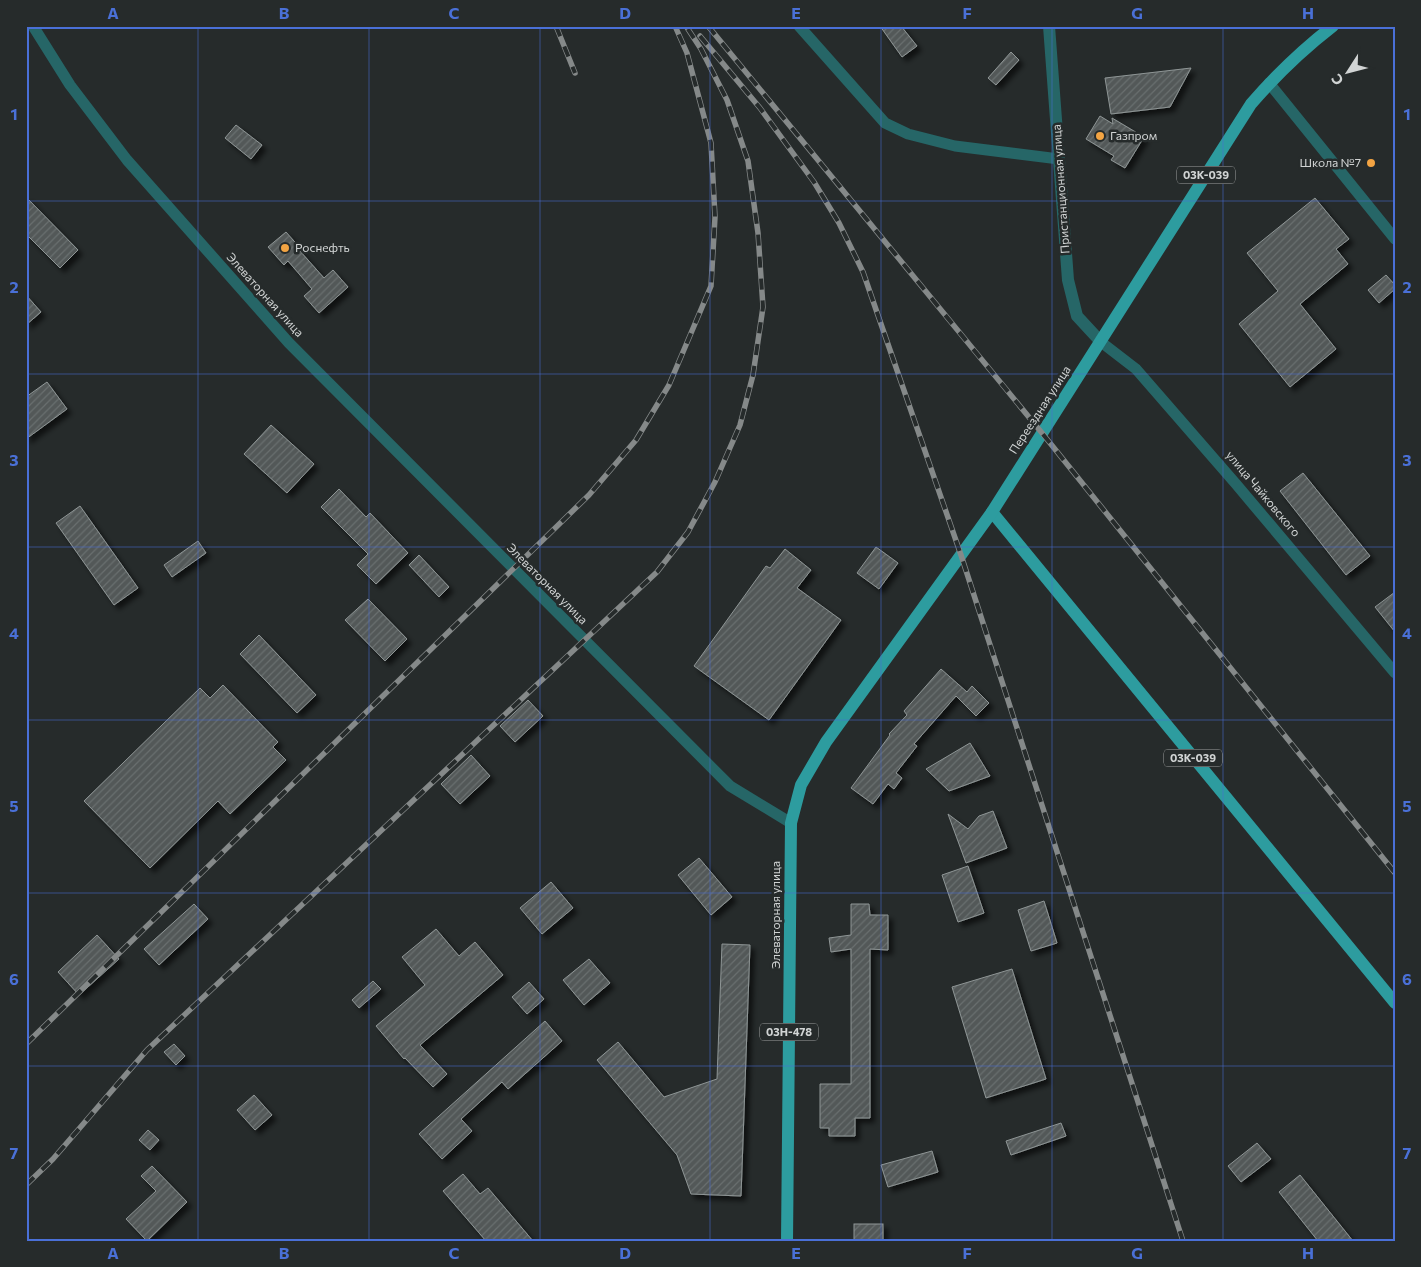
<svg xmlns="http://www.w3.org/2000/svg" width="1421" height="1267" font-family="Commissioner,sans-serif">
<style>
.building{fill:url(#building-hatch);stroke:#8f9696;filter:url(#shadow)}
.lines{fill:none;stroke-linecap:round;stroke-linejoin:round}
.minor{stroke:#266667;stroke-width:11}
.tertiary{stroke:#266667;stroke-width:12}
.primary{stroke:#2d9c9f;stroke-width:12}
.rail-casing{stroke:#858989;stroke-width:5.5}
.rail{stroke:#262b2b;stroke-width:4;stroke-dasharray:11;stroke-linecap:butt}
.grid{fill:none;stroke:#4a70d7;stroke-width:1;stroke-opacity:0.55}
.poi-dot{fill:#f3a443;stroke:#262b2b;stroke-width:2}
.labels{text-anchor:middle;stroke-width:5;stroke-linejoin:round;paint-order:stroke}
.shield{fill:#262b2b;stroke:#9ea1a1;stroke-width:1}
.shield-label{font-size:11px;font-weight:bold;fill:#d1d4d4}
.poi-label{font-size:12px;fill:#d1d4d4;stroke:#262b2b;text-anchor:start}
.street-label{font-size:12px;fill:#d1d4d4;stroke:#262b2b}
.neatline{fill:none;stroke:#4a70d7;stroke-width:2}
.grid-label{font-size:16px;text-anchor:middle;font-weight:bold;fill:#4a70d7}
</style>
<defs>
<pattern id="building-hatch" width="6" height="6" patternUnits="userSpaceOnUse" patternTransform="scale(1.25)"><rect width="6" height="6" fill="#525858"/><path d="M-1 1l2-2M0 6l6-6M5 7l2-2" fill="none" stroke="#6a6f6f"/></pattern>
<filter id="shadow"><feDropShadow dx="4.5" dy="4.5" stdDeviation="2.5" flood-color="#0009"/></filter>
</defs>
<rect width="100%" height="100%" fill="#262b2b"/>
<g class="building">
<polygon points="880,26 901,26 917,46 902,57"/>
<polygon points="1011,52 1019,60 996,85 988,78"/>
<polygon points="1191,68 1170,107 1111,114 1105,78"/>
<polygon points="1100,116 1113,124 1112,118 1144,137 1125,168 1111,160 1114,156 1086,139"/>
<polygon points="236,125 262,145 251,159 225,138"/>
<polygon points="26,197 78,250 60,268 26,234"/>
<polygon points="1315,198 1349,239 1336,249 1348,264 1300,304 1336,349 1290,387 1239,324 1278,291 1247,253"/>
<polygon points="286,232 301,249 300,251 324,278 333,270 348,287 319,313 304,296 312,289 288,261 284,265 268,247"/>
<polygon points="1386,275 1395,285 1395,289 1379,303 1368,290"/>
<polygon points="26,295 41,312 26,325"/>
<polygon points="47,382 67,409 26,439 26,397"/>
<polygon points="271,425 314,464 287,493 244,454"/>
<polygon points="1303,473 1370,556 1346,575 1280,491"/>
<polygon points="339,489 366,517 370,513 408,553 376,584 357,565 368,554 321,507"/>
<polygon points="80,506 138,588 114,605 56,523"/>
<polygon points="198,541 206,553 172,577 164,565"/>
<polygon points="876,547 898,563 879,589 857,573"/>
<polygon points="785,549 811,570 797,588 841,620 769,720 694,666 766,566 770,568"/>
<polygon points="419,555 449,587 439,597 409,565"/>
<polygon points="1395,592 1395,632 1375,607"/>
<polygon points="368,599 407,639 385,661 345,620"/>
<polygon points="259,635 316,695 297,713 240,654"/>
<polygon points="941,669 967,692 972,686 989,703 976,716 956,696 914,744 917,746 896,773 902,778 894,789 888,784 873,804 851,788 890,735 889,734 907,715 904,711"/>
<polygon points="223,685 278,742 273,747 286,760 230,814 218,801 150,868 84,801 200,688 210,698"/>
<polygon points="528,700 543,716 515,742 500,726"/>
<polygon points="970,743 990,776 949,791 926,769"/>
<polygon points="471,755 490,776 460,804 441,784"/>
<polygon points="993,811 1007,848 966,863 948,814 968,829 979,816"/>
<polygon points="699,858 732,897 711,915 678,875"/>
<polygon points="968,866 984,913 958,922 942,875"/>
<polygon points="551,882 573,908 542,934 520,908"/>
<polygon points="1044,901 1057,943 1031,951 1018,910"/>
<polygon points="194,904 208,919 159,965 144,949"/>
<polygon points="851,904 869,904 870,915 888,915 888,950 870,949 870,1118 855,1118 855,1136 829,1136 829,1128 820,1128 820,1084 851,1084 851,949 831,952 829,938 851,935"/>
<polygon points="436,929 459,956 475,942 503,975 420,1045 447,1074 433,1087 405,1058 404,1059 376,1026 425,985 402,957"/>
<polygon points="97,935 119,959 79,995 58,972"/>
<polygon points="722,944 750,945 741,1196 691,1194 677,1155 597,1060 618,1042 664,1097 717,1079"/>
<polygon points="589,959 610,983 584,1005 563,980"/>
<polygon points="1012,969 1046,1079 986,1098 952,987"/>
<polygon points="373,981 381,989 359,1008 352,1000"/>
<polygon points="529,982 544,999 527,1014 512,997"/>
<polygon points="545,1021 562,1041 508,1089 502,1082 461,1119 472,1131 442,1159 419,1134"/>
<polygon points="174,1044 185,1056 176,1065 164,1052"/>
<polygon points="254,1095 272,1115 255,1130 237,1110"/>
<polygon points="1061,1123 1066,1136 1011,1155 1006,1141"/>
<polygon points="148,1130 159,1140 150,1150 139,1140"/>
<polygon points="1257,1143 1271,1159 1241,1182 1228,1166"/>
<polygon points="932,1151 938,1172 888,1187 881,1165"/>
<polygon points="152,1166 187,1202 147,1241 126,1219 156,1191 141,1176"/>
<polygon points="463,1174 480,1194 488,1188 533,1241 486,1241 443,1191"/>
<polygon points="1300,1175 1353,1241 1318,1241 1279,1192"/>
<rect x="854" y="1224" width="29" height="17"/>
</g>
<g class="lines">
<g class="minor">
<polyline points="33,26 70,85 127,160 289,343 730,786 791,823"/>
<polyline points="799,26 885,123 908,134 955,146 1059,159"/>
<polyline points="1269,83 1395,239"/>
<polyline points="1101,342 1136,369 1236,484 1395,673"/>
</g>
<polyline class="tertiary" points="1049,26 1068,280 1077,316 1101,342"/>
<g class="primary">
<polyline points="992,512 1395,1003"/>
<path d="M 787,1241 L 791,823 L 801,785 L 826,742 L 992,512 L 1251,104 C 1276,75 1302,50 1333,26"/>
</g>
<defs>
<g id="rail">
<polyline points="556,26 575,73"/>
<polyline points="708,26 1042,433 1395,873"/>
<polyline points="700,36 760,108 814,182 839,223 863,272 961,555 1183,1241"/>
<polyline points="26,1044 589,495 636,440 669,385 711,286 715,217 711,143 687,53 675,26"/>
<polyline points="26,1185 53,1159 147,1050 657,572 688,532 715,482 740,425 753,375 763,307 758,233 748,161 727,100 701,49 686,26"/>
</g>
</defs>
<use href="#rail" class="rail-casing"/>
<use href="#rail" class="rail"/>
</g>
<path class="grid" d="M 198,26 L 198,1241M 369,26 L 369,1241M 540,26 L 540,1241M 710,26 L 710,1241M 881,26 L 881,1241M 1052,26 L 1052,1241M 1223,26 L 1223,1241M 26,201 L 1395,201M 26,374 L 1395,374M 26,547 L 1395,547M 26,720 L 1395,720M 26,893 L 1395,893M 26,1066 L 1395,1066"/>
<g class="poi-dot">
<circle cx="1100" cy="136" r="5"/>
<circle cx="1371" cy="163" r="5"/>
<circle cx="285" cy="248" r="5"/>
</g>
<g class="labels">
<g class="shield">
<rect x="1177" y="166.5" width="58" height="17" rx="4"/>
<rect x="1164" y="749.5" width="58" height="17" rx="4"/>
<rect x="760" y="1023.5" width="58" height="17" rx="4"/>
</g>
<g class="shield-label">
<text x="1206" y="179">03К-039</text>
<text x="1193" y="762">03К-039</text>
<text x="789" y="1036">03Н-478</text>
</g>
<g class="poi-label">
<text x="1110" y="140">Газпром</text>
<text x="1361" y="167" text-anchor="end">Школа №7</text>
<text x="295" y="252">Роснефть</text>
</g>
<g class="street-label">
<text transform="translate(1061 189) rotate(-94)" y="4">Пристанционная улица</text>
<text transform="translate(265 295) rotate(48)" y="4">Элеваторная улица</text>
<text transform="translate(1040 410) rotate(-57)" y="4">Переездная улица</text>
<text transform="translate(1263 494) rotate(50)" y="4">улица Чайковского</text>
<text transform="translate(547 584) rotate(45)" y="4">Элеваторная улица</text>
<text transform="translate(776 915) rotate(-90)" y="4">Элеваторная улица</text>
</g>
</g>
<rect width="1421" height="1267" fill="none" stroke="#262b2b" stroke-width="55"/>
<g transform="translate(1348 72) rotate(234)" stroke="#262b2b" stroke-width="4" paint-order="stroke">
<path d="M0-4L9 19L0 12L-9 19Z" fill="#d1d4d4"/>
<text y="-8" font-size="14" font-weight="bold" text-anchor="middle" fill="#d1d4d4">С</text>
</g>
<rect x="28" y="28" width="1366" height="1212" class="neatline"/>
<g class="grid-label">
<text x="113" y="19">A</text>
<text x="284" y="19">B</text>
<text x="454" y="19">C</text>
<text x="625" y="19">D</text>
<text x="796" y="19">E</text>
<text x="967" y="19">F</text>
<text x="1137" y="19">G</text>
<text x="1308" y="19">H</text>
<text x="14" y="120">1</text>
<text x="1407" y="120">1</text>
<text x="14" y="293">2</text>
<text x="1407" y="293">2</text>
<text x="14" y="466">3</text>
<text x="1407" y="466">3</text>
<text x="14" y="639">4</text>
<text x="1407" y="639">4</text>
<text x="14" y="812">5</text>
<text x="1407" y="812">5</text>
<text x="14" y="985">6</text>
<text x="1407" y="985">6</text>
<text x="14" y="1159">7</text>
<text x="1407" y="1159">7</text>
<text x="113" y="1259">A</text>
<text x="284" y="1259">B</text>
<text x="454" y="1259">C</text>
<text x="625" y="1259">D</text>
<text x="796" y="1259">E</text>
<text x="967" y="1259">F</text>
<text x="1137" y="1259">G</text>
<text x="1308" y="1259">H</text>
</g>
</svg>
